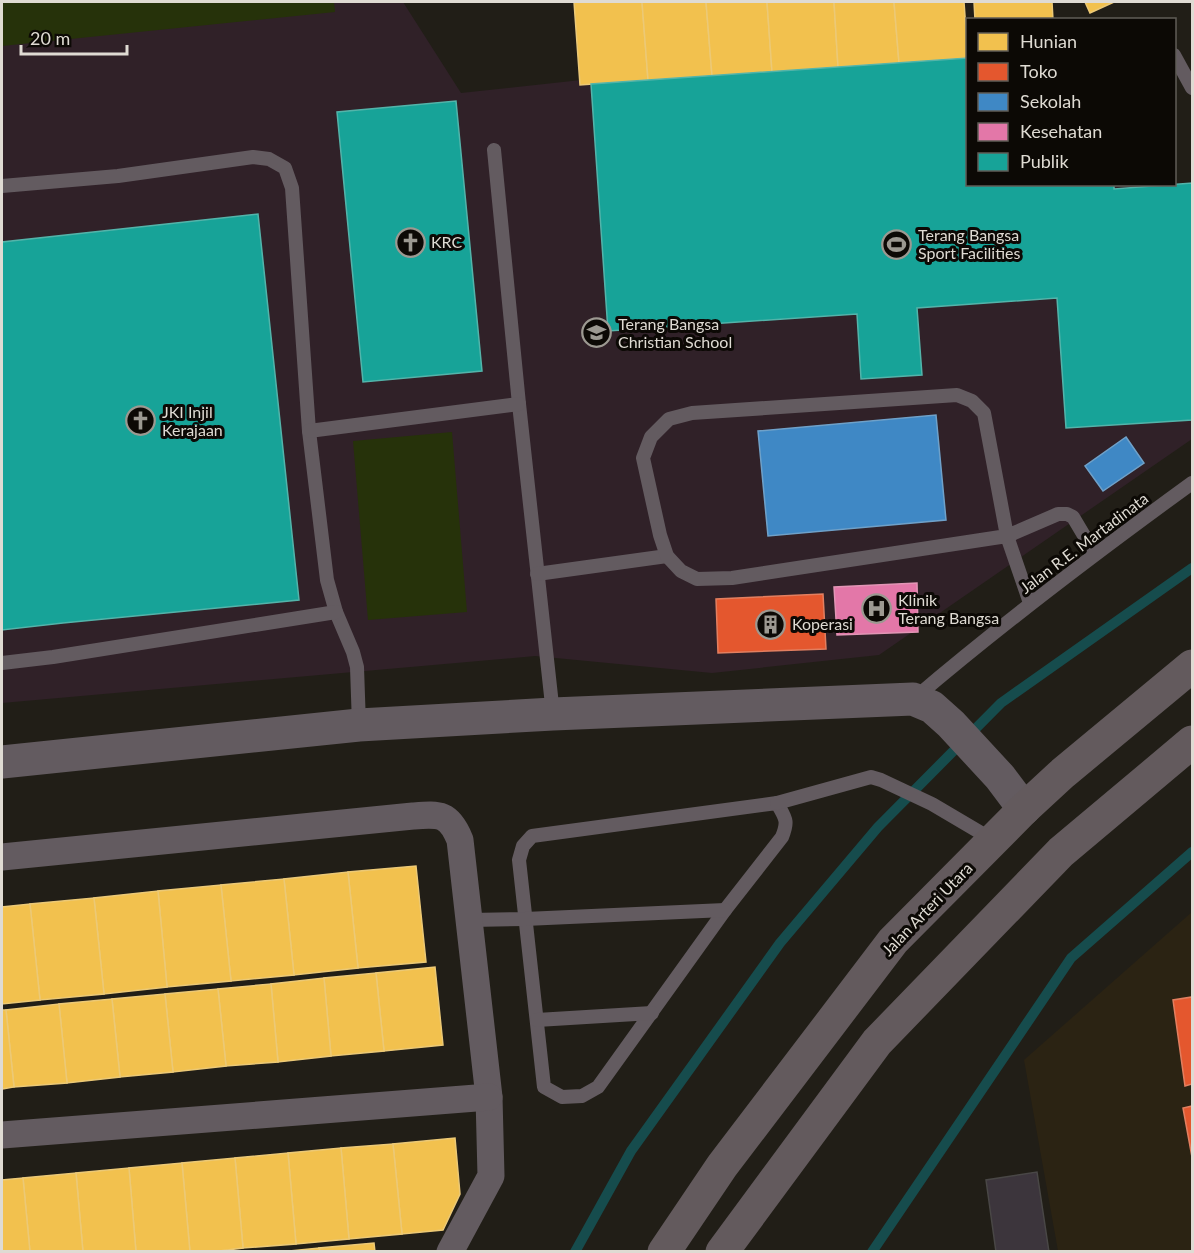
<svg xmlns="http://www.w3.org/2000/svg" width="1194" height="1253" font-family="Lato,sans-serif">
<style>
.built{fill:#2b2313}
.education{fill:#302128}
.green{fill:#26320a}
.homes{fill:#f2c14e;stroke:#ecc976;stroke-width:1.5}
.shops{fill:#e4572e;stroke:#e27f60;stroke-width:1.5}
.schools{fill:#3f88c5;stroke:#6fa1c9;stroke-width:1.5}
.health{fill:#e377a8;stroke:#e295b5;stroke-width:1.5}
.public{fill:#17a398;stroke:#53b4aa;stroke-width:1.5}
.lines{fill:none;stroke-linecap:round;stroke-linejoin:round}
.stream{stroke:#164c4d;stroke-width:10}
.building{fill:#3c353c;stroke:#494746;stroke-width:1.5}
.service{stroke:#635b60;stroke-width:14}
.minor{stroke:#635b60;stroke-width:27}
.tertiary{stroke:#635b60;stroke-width:33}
.trunk{stroke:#635a5d;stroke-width:33}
.labels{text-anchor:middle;stroke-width:6;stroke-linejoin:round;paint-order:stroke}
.poi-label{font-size:16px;fill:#dfdbd3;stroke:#0c0905;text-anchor:start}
.street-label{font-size:16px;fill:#dfdbd3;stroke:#0c0905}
</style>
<rect width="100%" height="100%" fill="#211e17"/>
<polygon class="built" points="1192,912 1192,1251 1058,1251 1024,1060"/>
<polygon class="education" points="2,2 403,2 461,93 967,38 968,184 1172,185 1192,228 1192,439 879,655 712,673 535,656 2,703"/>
<g class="green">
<polygon points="2,2 334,2 335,12 2,46"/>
<polygon points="452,432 467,612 368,620 353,441"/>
</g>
<g class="homes">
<polygon points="574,2 642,2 648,80 580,85"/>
<polygon points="642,2 706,2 712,76 648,80"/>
<polygon points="706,2 767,2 772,72 712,76"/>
<polygon points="767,2 834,2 838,67 772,72"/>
<polygon points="834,2 894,2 899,63 838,67"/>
<polygon points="894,2 964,2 968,58 899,63"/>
<polygon points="974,2 1052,2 1053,20 975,20"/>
<polygon points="1085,2 1114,2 1090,13"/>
<polygon points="416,866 426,962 358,968 348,872"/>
<polygon points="348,872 358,968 294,975 284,879"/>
<polygon points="284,879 294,975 231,981 221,885"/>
<polygon points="221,885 231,981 167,987 158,891"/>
<polygon points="158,891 167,987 104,994 94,898"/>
<polygon points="94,898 104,994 40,1000 30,904"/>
<polygon points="30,904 40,1000 2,1004 2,907"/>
<polygon points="435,967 443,1045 384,1051 376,973"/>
<polygon points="376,973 384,1051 331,1056 324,978"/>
<polygon points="324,978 331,1056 278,1062 271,984"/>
<polygon points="271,984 278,1062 226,1066 218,989"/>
<polygon points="218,989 226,1066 173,1072 165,994"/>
<polygon points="165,994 173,1072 120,1077 112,999"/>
<polygon points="112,999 120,1077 67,1083 59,1004"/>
<polygon points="59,1004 67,1083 14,1087 6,1010"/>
<polygon points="2,1010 6,1010 14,1087 2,1089"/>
<polygon points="455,1138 460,1194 443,1230 402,1234 393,1144"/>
<polygon points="393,1144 402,1234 349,1239 341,1148"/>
<polygon points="341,1148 349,1239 296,1244 288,1153"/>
<polygon points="288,1153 296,1244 243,1248 235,1158"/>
<polygon points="235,1158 243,1248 211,1252 190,1252 182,1163"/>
<polygon points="182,1163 190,1252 136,1252 129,1168"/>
<polygon points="129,1168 136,1252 83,1252 76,1173"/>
<polygon points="76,1173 83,1252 30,1252 23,1178"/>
<polygon points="23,1178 30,1252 2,1252 2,1180"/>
<polygon points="374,1243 375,1252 320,1252 319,1248"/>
<polygon points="319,1248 320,1252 279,1252"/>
</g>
<g class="shops">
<polygon points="823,594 826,649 718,653 716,599"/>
<polygon points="1192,997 1192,1084 1185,1086 1173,1000"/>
<polygon points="1192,1106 1192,1157 1183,1108"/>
</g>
<g class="schools">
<polygon points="936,415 946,520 768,536 758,431"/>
<polygon points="1126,437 1144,463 1103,491 1085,466"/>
</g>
<polygon class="health" points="917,583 918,632 837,635 834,587"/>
<g class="public">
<polygon points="968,58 968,184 1114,184 1114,189 1192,183 1192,420 1066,428 1057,298 917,308 922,375 861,379 857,314 608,331 591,84"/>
<polygon points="456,101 482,371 363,382 337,112"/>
<polygon points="258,214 299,600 63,623 2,630 2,242"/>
</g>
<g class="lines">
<g class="stream">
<polyline points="575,1252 631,1151 780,943 878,827 1001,703 1192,568"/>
<polyline points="872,1252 1071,958 1192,852"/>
</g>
</g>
<polygon class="building" points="1037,1172 1049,1252 996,1252 986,1180"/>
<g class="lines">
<g class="service">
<polyline points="1174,55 1192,88"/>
<polyline points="494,150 519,404 553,714"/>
<polyline points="2,186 118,176 253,157 269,159 285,168 292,188 309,431 327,580 336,612 353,652 357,667 359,725"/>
<polyline points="309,431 519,404"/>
<polyline points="537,574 667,556"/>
<polyline points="1030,603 1007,536 984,413 972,401 957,395 692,413 669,419 651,437 643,458 660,535 667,556 681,571 697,579 732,578 1007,536 1058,514 1067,514 1073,517 1095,554"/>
<polyline points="2,663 53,657 336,612"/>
<path d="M 915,698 C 1004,622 1097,552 1192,483"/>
<path d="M 777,803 C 785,818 789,820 782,837 L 725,910 L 598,1087 L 582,1096 L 562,1097 L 544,1087 L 519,860 L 523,846 L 532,836 Z"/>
<polyline points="777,803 871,777 881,780 932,804 993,840"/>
<polyline points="470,920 525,919 725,910"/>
<polyline points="537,1020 652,1013"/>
</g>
<g class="minor">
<path d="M 2,857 L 413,816 C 440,814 449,813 460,840 L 489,1097 L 491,1176 L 450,1252"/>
<polyline points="2,1135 489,1097"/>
</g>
<polyline class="tertiary" points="2,762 359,725 553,714 913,699 932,707 951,724 1000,777 1024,809"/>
<g class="trunk">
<polyline points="664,1252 722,1166 893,941 1024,809 1063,773 1192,666"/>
<polyline points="722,1252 877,1042 1061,852 1192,742"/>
</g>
</g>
<defs>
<symbol id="church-ring" viewBox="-11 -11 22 22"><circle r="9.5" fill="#0c0905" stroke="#9c9991" stroke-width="1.5"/><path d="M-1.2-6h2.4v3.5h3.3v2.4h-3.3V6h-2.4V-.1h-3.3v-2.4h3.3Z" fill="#9c9991"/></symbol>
<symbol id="stadium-ring" viewBox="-11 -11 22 22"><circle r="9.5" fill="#0c0905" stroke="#9c9991" stroke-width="1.5"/><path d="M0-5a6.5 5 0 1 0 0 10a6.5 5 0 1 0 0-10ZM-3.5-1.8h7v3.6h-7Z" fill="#9c9991"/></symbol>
<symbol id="school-ring" viewBox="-11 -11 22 22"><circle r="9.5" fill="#0c0905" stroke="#9c9991" stroke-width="1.5"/><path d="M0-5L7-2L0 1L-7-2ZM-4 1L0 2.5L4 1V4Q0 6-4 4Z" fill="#9c9991"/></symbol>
<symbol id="hospital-ring" viewBox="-11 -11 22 22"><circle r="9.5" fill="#0c0905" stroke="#9c9991" stroke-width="1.5"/><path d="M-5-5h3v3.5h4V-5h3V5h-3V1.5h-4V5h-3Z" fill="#9c9991"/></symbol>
<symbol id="building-ring" viewBox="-11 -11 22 22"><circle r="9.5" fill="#0c0905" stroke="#9c9991" stroke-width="1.5"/><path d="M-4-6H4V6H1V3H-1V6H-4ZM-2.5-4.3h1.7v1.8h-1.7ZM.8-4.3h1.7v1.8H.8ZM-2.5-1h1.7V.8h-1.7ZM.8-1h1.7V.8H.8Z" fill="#9c9991"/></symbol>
</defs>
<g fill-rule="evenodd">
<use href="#church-ring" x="394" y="226" width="33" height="33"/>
<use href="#stadium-ring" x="880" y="228" width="33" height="33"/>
<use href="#school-ring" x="580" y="316" width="33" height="33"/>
<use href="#church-ring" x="124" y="404" width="33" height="33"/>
<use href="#hospital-ring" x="860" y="592" width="33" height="33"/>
<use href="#building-ring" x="754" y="608" width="33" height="33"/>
</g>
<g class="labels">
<g class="poi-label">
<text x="918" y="241">Terang Bangsa<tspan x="918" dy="18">Sport Facilities</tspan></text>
<text x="431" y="248">KRC</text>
<text x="618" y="330">Terang Bangsa<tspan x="618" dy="18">Christian School</tspan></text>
<text x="162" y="418">JKI Injil<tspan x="162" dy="18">Kerajaan</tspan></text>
<text x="898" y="606">Klinik<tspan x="898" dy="18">Terang Bangsa</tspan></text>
<text x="792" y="630">Koperasi</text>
</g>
<g class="street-label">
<text transform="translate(1084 543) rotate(-37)" y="6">Jalan R.E. Martadinata</text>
<text transform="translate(927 909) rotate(-46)" y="6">Jalan Arteri Utara</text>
</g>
</g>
<rect width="1194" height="1253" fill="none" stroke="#dfdbd3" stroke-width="6"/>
<rect x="966" y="18" width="210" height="168" fill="#0c0905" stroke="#605d57" stroke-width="1.5"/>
<rect x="978" y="33" width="30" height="18" fill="#f2c14e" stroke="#605d57" stroke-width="1.5"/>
<text x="1020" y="48" font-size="18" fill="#dfdbd3">Hunian</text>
<rect x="978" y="63" width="30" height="18" fill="#e4572e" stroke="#605d57" stroke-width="1.5"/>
<text x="1020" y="78" font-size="18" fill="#dfdbd3">Toko</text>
<rect x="978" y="93" width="30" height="18" fill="#3f88c5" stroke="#605d57" stroke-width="1.5"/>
<text x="1020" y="108" font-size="18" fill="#dfdbd3">Sekolah</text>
<rect x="978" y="123" width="30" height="18" fill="#e377a8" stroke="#605d57" stroke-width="1.5"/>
<text x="1020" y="138" font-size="18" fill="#dfdbd3">Kesehatan</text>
<rect x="978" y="153" width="30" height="18" fill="#17a398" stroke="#605d57" stroke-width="1.5"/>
<text x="1020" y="168" font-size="18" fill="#dfdbd3">Publik</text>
<path d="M21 45v9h106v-9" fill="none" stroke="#dfdbd3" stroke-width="3"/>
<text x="30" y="45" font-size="18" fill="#dfdbd3" stroke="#0c0905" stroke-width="4.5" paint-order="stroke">20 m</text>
</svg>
